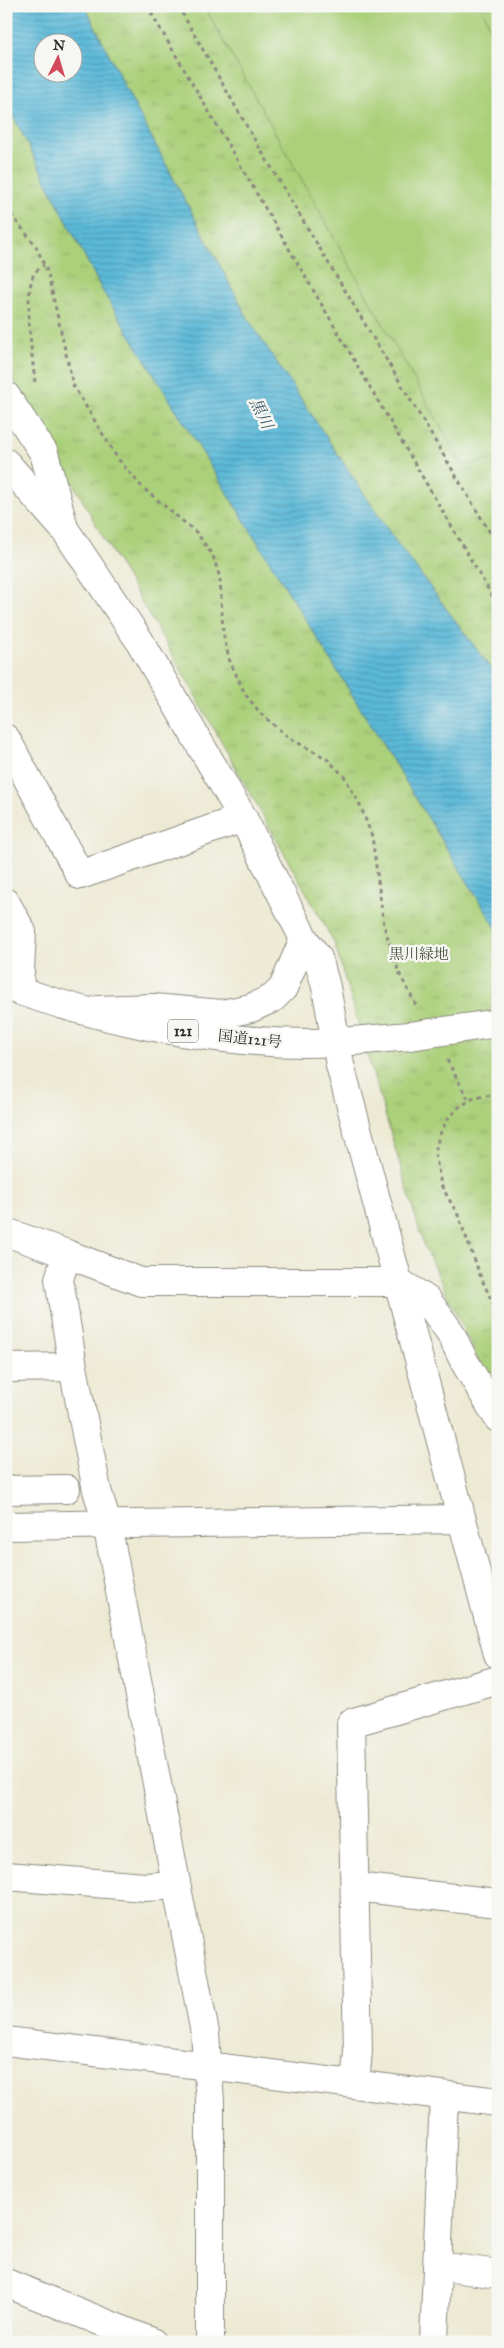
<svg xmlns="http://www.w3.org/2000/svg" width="504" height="2348" font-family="'IM FELL Great Primer','Noto Serif JP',serif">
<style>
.grass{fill:url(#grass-tufts);stroke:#6b7e52}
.pitch{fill:#abd07a;stroke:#6b7e52}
.water{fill:url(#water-rules);stroke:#437282;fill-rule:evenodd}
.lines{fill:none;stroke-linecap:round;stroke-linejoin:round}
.minor-casing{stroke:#8c8a80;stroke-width:30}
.highway-casing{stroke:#8c8a80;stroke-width:30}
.path{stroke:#8c8a80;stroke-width:3;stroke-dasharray:4 4;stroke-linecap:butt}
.minor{stroke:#fff;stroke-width:28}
.highway{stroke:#fff;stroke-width:28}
.highway-bridge-casing{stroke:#8c8a80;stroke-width:30;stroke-linecap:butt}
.highway-bridge{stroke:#fff;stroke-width:28}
.labels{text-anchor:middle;stroke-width:5;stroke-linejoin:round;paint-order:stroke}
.shield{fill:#f6f6f2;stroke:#686867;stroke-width:1}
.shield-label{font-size:14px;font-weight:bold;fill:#2b2b2b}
.park-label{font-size:15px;fill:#4b543f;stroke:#f6f6f2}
.street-label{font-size:15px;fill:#2b2b2b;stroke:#f6f6f2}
.water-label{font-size:16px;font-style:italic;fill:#3c5d68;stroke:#f6f6f2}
</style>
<defs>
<pattern id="grass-tufts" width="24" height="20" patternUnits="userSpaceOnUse" patternTransform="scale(1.25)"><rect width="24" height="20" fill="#abd07a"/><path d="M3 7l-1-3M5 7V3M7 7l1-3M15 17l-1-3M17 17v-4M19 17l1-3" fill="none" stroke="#93b36a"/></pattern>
<pattern id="water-rules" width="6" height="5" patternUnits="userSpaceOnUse" patternTransform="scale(1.25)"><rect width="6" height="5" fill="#5bb9d9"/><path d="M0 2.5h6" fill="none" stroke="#4b97b0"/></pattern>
</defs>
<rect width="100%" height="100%" fill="#f6f6f2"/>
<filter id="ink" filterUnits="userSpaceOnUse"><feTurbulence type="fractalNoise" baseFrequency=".02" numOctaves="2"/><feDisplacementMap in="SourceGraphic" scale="10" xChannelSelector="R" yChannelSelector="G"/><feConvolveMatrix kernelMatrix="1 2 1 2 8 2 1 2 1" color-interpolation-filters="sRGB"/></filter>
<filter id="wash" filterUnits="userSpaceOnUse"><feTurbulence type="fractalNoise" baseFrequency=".0096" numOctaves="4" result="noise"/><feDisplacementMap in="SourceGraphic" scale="20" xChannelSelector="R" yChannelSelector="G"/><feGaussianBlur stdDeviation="1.12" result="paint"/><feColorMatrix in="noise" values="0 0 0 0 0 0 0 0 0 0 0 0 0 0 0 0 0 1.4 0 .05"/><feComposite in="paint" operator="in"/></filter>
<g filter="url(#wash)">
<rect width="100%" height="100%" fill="#edead4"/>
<g class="grass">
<polygon points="85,6 498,6 498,678 392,536 250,322 129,95"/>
<polygon points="6,102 102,290 498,931 498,1396 485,1375 424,1246 334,942 168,647 103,537 57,454 36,424 6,365"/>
</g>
<polygon class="pitch" points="204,6 482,6 498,51 498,459 463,466"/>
<path class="water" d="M 6,6 L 85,6 L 129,95 L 250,322 L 392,536 L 498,678 L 498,931 L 102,290 L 6,102 ZM 42,42 L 72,42 L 72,72 L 42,72 Z"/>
</g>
<g filter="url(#ink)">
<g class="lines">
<defs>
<g id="minor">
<polyline points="6,396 44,453 63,524"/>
<polyline points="6,463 65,530 139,640 243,818 304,939 318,958 326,987 340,1065 498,1654"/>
<polyline points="6,739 80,875 243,818"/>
<polyline points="6,903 22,932 19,991"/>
<polyline points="98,1010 153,1008 222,1014 251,1008 273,998 283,988 304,939"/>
<polyline points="6,1232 67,1254 59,1279 73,1367 97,1490 107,1524 205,2033 210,2101 210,2342"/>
<polyline points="67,1254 141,1282 399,1282 427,1300 450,1332 464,1361 498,1418"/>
<polyline points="6,1368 73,1367"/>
<polyline points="6,1490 66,1489"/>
<polyline points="6,1526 461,1519"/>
<polyline points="6,1876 145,1887 176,1885"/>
<polyline points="355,1887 498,1903"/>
<polyline points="6,2041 498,2102"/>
<polyline points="355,2083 358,2051 351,1723 498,1680"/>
<polyline points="438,2266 498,2274"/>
<polyline points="6,2283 152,2342"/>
<polyline points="434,2342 444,2096"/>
</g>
<path id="highway" d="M 6,986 C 113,1025 251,1052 364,1040"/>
</defs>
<use href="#minor" class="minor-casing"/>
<use href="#highway" class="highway-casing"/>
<g class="path">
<polyline points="147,6 498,606"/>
<polyline points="178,6 253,137 498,546"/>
<polyline points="6,208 36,246 48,274 73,385 118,459 142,487 197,533 213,556 220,578 223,632 229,659 245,694 261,714 289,738 326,758 344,776 360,805 372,836 384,926 399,973 416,1005"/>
<path d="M 35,382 C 32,355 24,300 33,276 C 35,271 40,268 44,265"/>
<polyline points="447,1060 469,1101"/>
<polyline points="498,1094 474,1098 459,1107 447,1120 439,1136 435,1153 441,1185 458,1215 480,1275 498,1315"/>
</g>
<use href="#minor" class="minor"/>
<use href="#highway" class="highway"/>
<defs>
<polyline id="highway-bridge" points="364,1040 410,1036 498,1023"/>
</defs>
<use href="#highway-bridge" class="highway-bridge-casing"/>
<use href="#highway-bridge" class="highway-bridge"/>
</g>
</g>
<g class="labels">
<rect class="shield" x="168" y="1019.5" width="30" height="23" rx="4"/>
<g class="shield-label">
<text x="183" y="1036">121</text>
</g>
<g class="park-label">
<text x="419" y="959">黒川緑地</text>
</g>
<g class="street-label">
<text transform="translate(250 1039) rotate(6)" y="5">国道121号</text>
</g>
<g class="water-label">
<text transform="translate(262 413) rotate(64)" y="6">黒川</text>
</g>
</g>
<rect width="504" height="2348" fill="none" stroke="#f6f6f2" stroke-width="25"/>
<g transform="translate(58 58) rotate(5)"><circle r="24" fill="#f6f6f2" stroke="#a5a5a2"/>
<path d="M0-4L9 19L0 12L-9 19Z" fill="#d1495b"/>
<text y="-8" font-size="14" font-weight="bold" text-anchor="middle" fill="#2b2b2b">N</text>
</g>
</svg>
